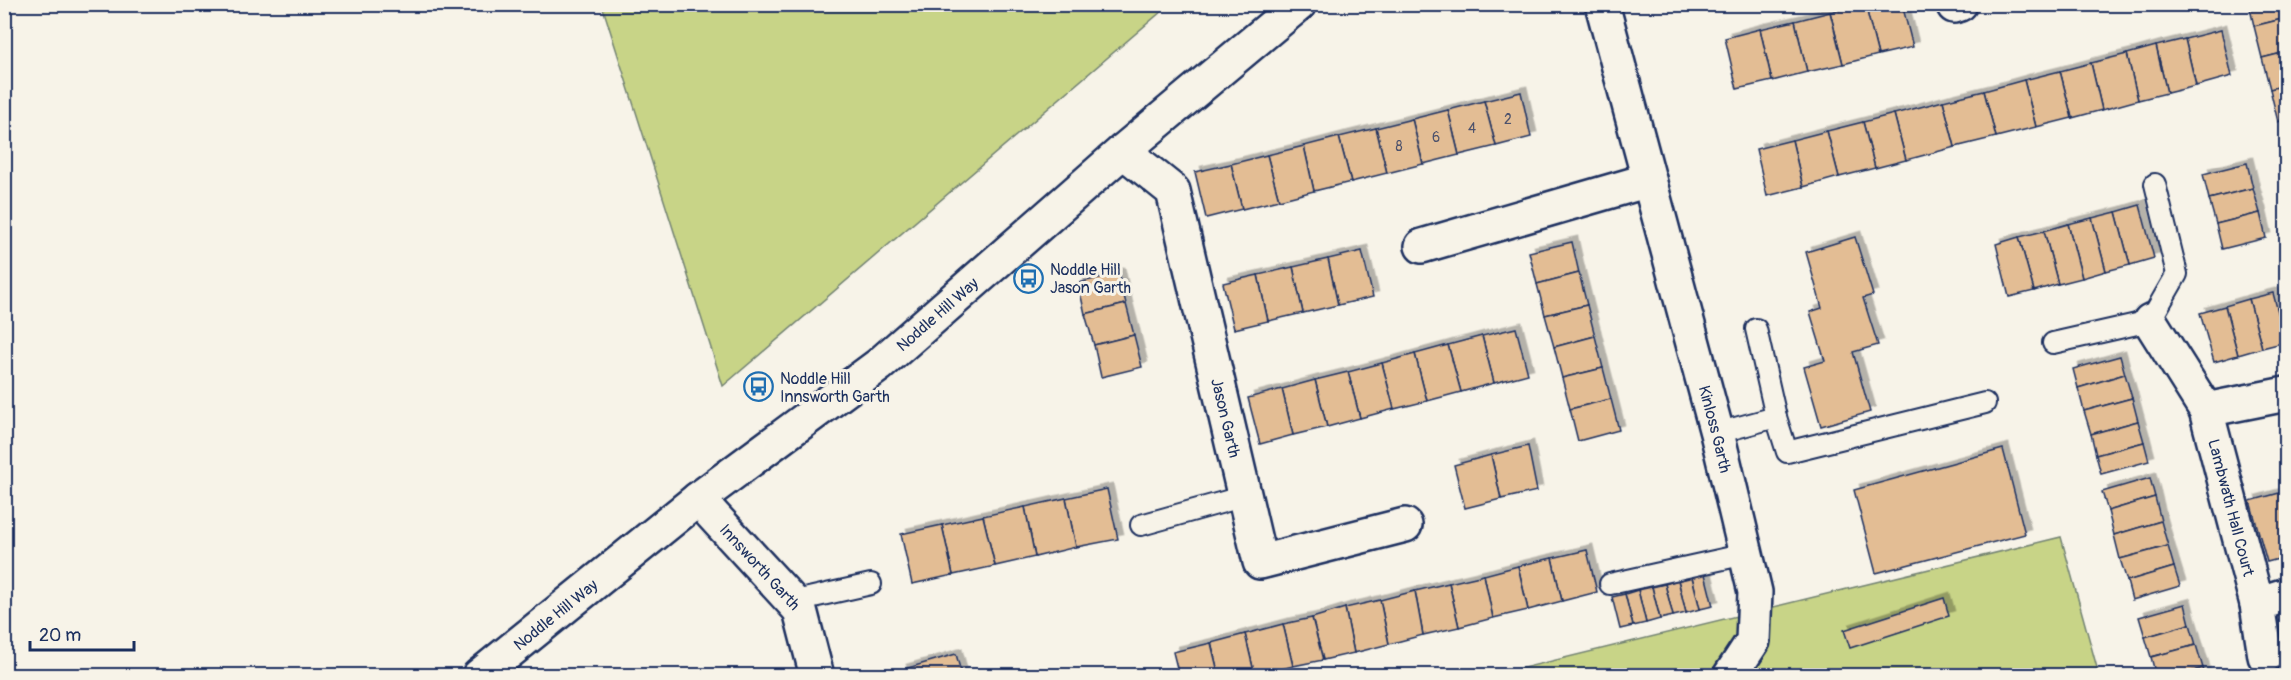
<svg xmlns="http://www.w3.org/2000/svg" width="2291" height="680" font-family="Pangolin,sans-serif">
<style>
.green{fill:#c8d487;stroke:#728272;stroke-width:1.5}
.building{fill:#e3bd94;stroke:#1b2f5e;stroke-width:1.5;filter:url(#shadow)}
.lines{fill:none;stroke-linecap:round;stroke-linejoin:round}
.lane-casing{stroke:#1b2f5e;stroke-width:24}
.street-casing{stroke:#1b2f5e;stroke-width:38}
.lane{stroke:#f7f3e8;stroke-width:20}
.street{stroke:#f7f3e8;stroke-width:33}
.labels{text-anchor:middle;stroke-width:6;stroke-linejoin:round;paint-order:stroke}
.number-label{font-size:14px;fill:#4d526c}
.poi-label{font-size:16px;fill:#1b2f5e;stroke:#f7f3e8;text-anchor:start}
.street-label{font-size:16px;fill:#1b2f5e;stroke:#f7f3e8}
</style>
<defs>
<filter id="shadow"><feDropShadow dx="5.5" dy="-5.5" stdDeviation="0" flood-color="#0004"/></filter>
</defs>
<rect width="100%" height="100%" fill="#f7f3e8"/>
<filter id="ink" filterUnits="userSpaceOnUse"><feTurbulence type="fractalNoise" baseFrequency=".0167" numOctaves="2"/><feDisplacementMap in="SourceGraphic" scale="12" xChannelSelector="R" yChannelSelector="G"/><feConvolveMatrix kernelMatrix="1 2 1 2 8 2 1 2 1" color-interpolation-filters="sRGB"/></filter>
<g filter="url(#ink)">
<g class="green">
<polygon points="602,5 602,4 1169,5 723,386"/>
<polygon points="2061,537 2099,675 1490,676"/>
</g>
<g class="building">
<polygon points="1865,4 1902,4 1913,47 1878,55"/>
<polygon points="1865,4 1878,55 1843,64 1830,12"/>
<polygon points="2249,4 2286,4 2286,18 2254,26"/>
<polygon points="1830,12 1843,64 1807,72 1795,21"/>
<polygon points="2286,18 2286,52 2262,58 2254,26"/>
<polygon points="1795,21 1807,72 1772,81 1760,29"/>
<polygon points="1760,29 1772,81 1737,89 1725,38"/>
<polygon points="2221,30 2232,76 2196,86 2185,39"/>
<polygon points="2185,39 2196,86 2167,93 2156,46"/>
<polygon points="2156,46 2167,93 2138,100 2127,54"/>
<polygon points="2286,52 2286,85 2270,89 2262,58"/>
<polygon points="2127,54 2138,100 2102,110 2091,63"/>
<polygon points="2091,63 2102,110 2072,118 2060,71"/>
<polygon points="2060,71 2072,118 2036,127 2024,80"/>
<polygon points="2024,80 2036,127 1996,137 1984,91"/>
<polygon points="2286,85 2286,119 2278,122 2270,89"/>
<polygon points="1984,91 1996,137 1955,147 1943,101"/>
<polygon points="1521,92 1531,137 1496,146 1484,101"/>
<polygon points="1484,101 1496,146 1459,155 1448,110"/>
<polygon points="1943,101 1955,147 1906,160 1894,114"/>
<polygon points="1448,110 1459,155 1423,164 1412,119"/>
<polygon points="1894,114 1906,160 1875,168 1863,122"/>
<polygon points="1412,119 1423,164 1387,173 1376,128"/>
<polygon points="1863,122 1875,168 1839,177 1827,131"/>
<polygon points="1376,128 1387,173 1351,182 1339,137"/>
<polygon points="1827,131 1839,177 1803,187 1792,140"/>
<polygon points="1339,137 1351,182 1314,191 1304,146"/>
<polygon points="1792,140 1803,187 1767,196 1756,149"/>
<polygon points="1304,146 1314,191 1279,200 1267,155"/>
<polygon points="1267,155 1279,200 1242,209 1231,164"/>
<polygon points="2247,163 2253,188 2209,199 2203,174"/>
<polygon points="1231,164 1242,209 1206,218 1195,172"/>
<polygon points="2253,188 2260,213 2216,224 2209,199"/>
<polygon points="2140,205 2154,258 2130,265 2116,212"/>
<polygon points="2116,212 2130,265 2106,271 2092,218"/>
<polygon points="2260,213 2266,238 2222,249 2216,224"/>
<polygon points="2092,218 2106,271 2082,278 2068,224"/>
<polygon points="2068,224 2082,278 2058,284 2044,231"/>
<polygon points="2044,231 2058,284 2034,291 2019,237"/>
<polygon points="1855,237 1873,295 1863,298 1878,345 1853,352 1870,412 1821,426 1804,367 1825,361 1810,312 1822,308 1806,252"/>
<polygon points="2019,237 2034,291 2009,297 1996,244"/>
<polygon points="1572,242 1579,273 1537,284 1529,252"/>
<polygon points="1362,251 1373,297 1338,305 1328,259"/>
<polygon points="1328,259 1338,305 1303,313 1293,267"/>
<polygon points="1293,267 1303,313 1268,321 1258,275"/>
<polygon points="1119,273 1126,304 1085,314 1078,283"/>
<polygon points="1579,273 1587,305 1545,315 1537,284"/>
<polygon points="1258,275 1268,321 1234,329 1223,283"/>
<polygon points="2273,293 2286,342 2262,348 2249,299"/>
<polygon points="2249,299 2262,348 2238,355 2225,306"/>
<polygon points="1126,304 1134,335 1094,345 1085,314"/>
<polygon points="1587,305 1595,336 1554,347 1545,315"/>
<polygon points="2225,306 2238,355 2214,362 2200,313"/>
<polygon points="1516,328 1528,374 1494,383 1482,336"/>
<polygon points="1134,335 1142,367 1101,377 1094,345"/>
<polygon points="1482,336 1494,383 1461,392 1448,345"/>
<polygon points="1595,336 1603,368 1562,378 1554,347"/>
<polygon points="1448,345 1461,392 1427,401 1415,354"/>
<polygon points="1415,354 1427,401 1394,409 1382,363"/>
<polygon points="2120,356 2125,374 2078,388 2073,369"/>
<polygon points="1382,363 1394,409 1360,418 1348,372"/>
<polygon points="1603,368 1611,399 1570,409 1562,378"/>
<polygon points="1348,372 1360,418 1327,427 1315,380"/>
<polygon points="2125,374 2132,398 2084,411 2078,388"/>
<polygon points="1315,380 1327,427 1293,435 1282,389"/>
<polygon points="1282,389 1293,435 1260,444 1248,398"/>
<polygon points="2132,398 2138,421 2091,434 2084,411"/>
<polygon points="1611,399 1619,430 1578,441 1570,409"/>
<polygon points="2138,421 2144,442 2096,455 2091,434"/>
<polygon points="2144,442 2149,461 2101,474 2096,455"/>
<polygon points="1528,446 1537,491 1501,499 1491,455"/>
<polygon points="2003,449 2025,534 1876,573 1854,490"/>
<polygon points="1491,455 1501,499 1465,508 1454,465"/>
<polygon points="2150,478 2155,497 2108,511 2102,492"/>
<polygon points="1107,489 1118,539 1076,547 1066,498"/>
<polygon points="2283,492 2286,501 2286,557 2267,562 2250,501"/>
<polygon points="2155,497 2161,521 2114,535 2108,511"/>
<polygon points="1066,498 1076,547 1035,557 1025,507"/>
<polygon points="1025,507 1035,557 995,566 983,516"/>
<polygon points="983,516 995,566 953,575 942,525"/>
<polygon points="2161,521 2168,546 2120,559 2114,535"/>
<polygon points="942,525 953,575 912,584 901,534"/>
<polygon points="2168,546 2174,567 2127,581 2120,559"/>
<polygon points="1587,550 1597,592 1562,601 1552,558"/>
<polygon points="1552,558 1562,601 1528,610 1518,566"/>
<polygon points="1518,566 1528,610 1493,618 1484,575"/>
<polygon points="2174,567 2180,586 2132,600 2127,581"/>
<polygon points="1705,574 1713,606 1700,609 1692,577"/>
<polygon points="1484,575 1493,618 1459,627 1449,583"/>
<polygon points="1692,577 1700,609 1686,613 1678,580"/>
<polygon points="1678,580 1686,613 1673,616 1665,584"/>
<polygon points="1449,583 1459,627 1423,635 1415,591"/>
<polygon points="1665,584 1673,616 1660,619 1652,587"/>
<polygon points="1652,587 1660,619 1646,623 1638,590"/>
<polygon points="1638,590 1646,623 1633,626 1625,594"/>
<polygon points="1415,591 1423,635 1389,644 1380,600"/>
<polygon points="1625,594 1633,626 1620,629 1612,597"/>
<polygon points="1944,598 1949,616 1850,648 1844,630"/>
<polygon points="1380,600 1389,644 1354,653 1345,608"/>
<polygon points="2185,604 2190,624 2145,637 2139,617"/>
<polygon points="1345,608 1354,653 1323,660 1312,618"/>
<polygon points="1312,618 1323,660 1293,666 1283,624"/>
<polygon points="1283,624 1293,666 1255,676 1245,634"/>
<polygon points="2190,624 2196,645 2151,657 2145,637"/>
<polygon points="1245,634 1255,676 1219,676 1211,643"/>
<polygon points="1211,643 1219,676 1179,676 1173,652"/>
<polygon points="2196,645 2203,668 2178,676 2156,676 2151,657"/>
<polygon points="956,654 962,676 903,676 901,670"/>
<polygon points="2203,668 2205,676 2178,676"/>
</g>
<g class="lines">
<defs>
<g id="lane">
<polyline points="1756,329 1776,417 1787,452 1985,403"/>
<polyline points="2053,343 2150,321 2177,274 2155,184"/>
<polyline points="1717,433 1776,417"/>
<polyline points="1141,525 1245,496"/>
<polyline points="1610,584 1746,554"/>
<polyline points="791,602 871,584"/>
</g>
<g id="street">
<path id="s1" d="M 1602,4 L 1717,433 L 1755,592 L 1753,641 L 1730,676"/>
<polyline points="1954,6 1960,4"/>
<path id="s2" d="M 1123,151 L 1173,191 L 1260,562 L 1405,525"/>
<polyline points="1422,246 1649,180"/>
<path id="s3" d="M 2150,321 L 2206,410 L 2257,604 L 2265,656"/>
<polyline points="2206,410 2286,394"/>
<path id="s4" d="M 698,499 L 800,610 L 817,676"/>
<polyline points="2257,604 2286,595"/>
<path id="s5" d="M 479,676 L 698,499 L 879,365 L 1123,151 L 1299,4"/>
</g>
</defs>
<use href="#lane" class="lane-casing"/>
<use href="#street" class="street-casing"/>
<use href="#lane" class="lane"/>
<use href="#street" class="street"/>
</g>
</g>
<defs>
<symbol id="bus-ring" viewBox="-11 -11 22 22"><circle r="9.5" fill="#f7f3e8" stroke="#1f6fb2" stroke-width="1.5"/><path d="M-5-6H5V4H4V6H2V4H-2V6H-4V4H-5ZM-3.5-4V0h7V-4ZM-3.5 1.2v1.5H-2V1.2ZM2 1.2v1.5H3.5V1.2Z" fill="#1f6fb2"/></symbol>
</defs>
<g fill-rule="evenodd">
<use href="#bus-ring" x="1012" y="262" width="33" height="33"/>
<use href="#bus-ring" x="742" y="370" width="33" height="33"/>
</g>
<g class="labels">
<g class="number-label">
<text x="1508" y="124">2</text>
<text x="1472" y="133">4</text>
<text x="1436" y="142">6</text>
<text x="1399" y="151">8</text>
</g>
<g class="poi-label">
<text x="1050" y="275">Noddle Hill<tspan x="1050" dy="18">Jason Garth</tspan></text>
<text x="780" y="384">Noddle Hill<tspan x="780" dy="18">Innsworth Garth</tspan></text>
</g>
<g class="street-label">
<text dy="6" stroke="none"><textPath href="#s5" startOffset="584">Noddle Hill Way</textPath></text>
<text dy="6" stroke="none"><textPath href="#s2" startOffset="297">Jason Garth</textPath></text>
<text dy="6" stroke="none"><textPath href="#s1" startOffset="440">Kinloss Garth</textPath></text>
<text dy="6" stroke="none"><textPath href="#s3" startOffset="206">Lambwath Hall Court</textPath></text>
<text dy="6" stroke="none"><textPath href="#s4" startOffset="92">Innsworth Garth</textPath></text>
<text dy="6" stroke="none"><textPath href="#s5" startOffset="98">Noddle Hill Way</textPath></text>
</g>
</g>
<rect width="2291" height="680" fill="none" stroke="#f7f3e8" stroke-width="24"/>
<rect x="12" y="12" width="2267" height="656" fill="none" stroke="#1b2f5e" stroke-width="2" filter="url(#ink)"/>
<path d="M30 641v9h104v-9" fill="none" stroke="#1b2f5e" stroke-width="3"/>
<text x="39" y="641" font-size="18" fill="#1b2f5e" stroke="#f7f3e8" stroke-width="4.5" paint-order="stroke">20 m</text>
</svg>
